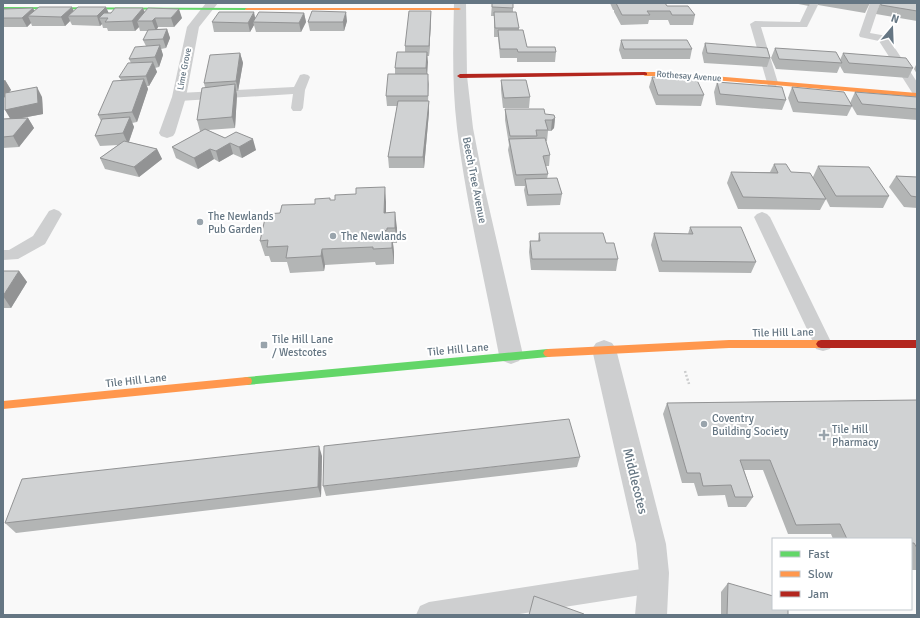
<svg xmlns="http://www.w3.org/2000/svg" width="920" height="618" font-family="Signika,sans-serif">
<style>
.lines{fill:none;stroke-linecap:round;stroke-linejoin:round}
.path{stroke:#cbcccd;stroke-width:2.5;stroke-dasharray:2 2;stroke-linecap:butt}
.lane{fill:#cecfd0;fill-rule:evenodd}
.street{fill:#cecfd0;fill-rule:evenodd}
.fast{fill:#63d668;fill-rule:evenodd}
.slow{fill:#ff974d;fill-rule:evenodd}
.jam{fill:#b3261e;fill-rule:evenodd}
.wall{fill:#b3b5b5}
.shaded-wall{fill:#929394}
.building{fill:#d0d2d3;stroke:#929394}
.poi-dot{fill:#99a4ac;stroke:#fff;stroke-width:1.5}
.labels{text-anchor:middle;stroke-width:4;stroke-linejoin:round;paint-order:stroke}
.far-street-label{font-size:9px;fill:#657683;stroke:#fff}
.street-label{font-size:11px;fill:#657683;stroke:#fff}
.poi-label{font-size:11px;fill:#657683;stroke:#fff;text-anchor:start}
.near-street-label{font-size:13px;fill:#657683;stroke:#fff}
</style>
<rect width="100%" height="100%" fill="#f9f9f9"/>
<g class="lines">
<polyline class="path" points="685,371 689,384"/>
<g class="lane">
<polygon points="809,3 819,3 807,27 761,27 778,83 776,86 768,86 750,24 755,21 800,22"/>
<polygon points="870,3 880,3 870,33 887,36 917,82 917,95 913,94 879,41 860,37 859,35"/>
<polygon points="304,74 308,75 310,77 305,90 303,108 301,111 293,111 291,108 293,94 179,101 175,100 173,97 175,94 179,93 294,87 300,75"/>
<polygon points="54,209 59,211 62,214 45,244 18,259 3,260 3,250 9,250 33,236 49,211"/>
<polygon points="762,212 767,214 770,217 832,344 830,349 823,351 816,349 814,344 754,217 757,214"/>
<polygon points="654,567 663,571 667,580 663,589 654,593 513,615 416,615 420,606 429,602"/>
</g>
<g class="street">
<polygon points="206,3 218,3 199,27 186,97 175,133 173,136 167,138 161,136 159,133 172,97 187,27"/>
<path d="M 454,3 L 466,3 L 467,76 L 473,128 L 485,190 L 523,355 L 519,361 L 511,364 L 503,361 L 499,355 C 485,281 466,203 457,128 C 452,86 453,45 454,3 Z"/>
<polygon points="604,340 612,343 616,349 666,544 669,573 667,615 635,615 639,573 636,544 592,349 596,343"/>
</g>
<g class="fast">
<polygon points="3,7 247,8 249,9 247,10 3,9"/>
<polygon points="548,349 551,350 553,353 551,356 548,357 247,385 243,384 242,381 243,378 247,377"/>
</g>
<g class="slow">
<polygon points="247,8 459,8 461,9 459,10 245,10 245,9"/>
<polygon points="665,72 917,93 917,97 665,76 645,76 642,74 645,72"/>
<polygon points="729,340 821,340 824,341 826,344 824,347 821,348 729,348 548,357 545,356 543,353 545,350 548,349"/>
<polygon points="247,377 251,378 252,381 251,384 247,385 3,409 3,401"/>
</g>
<g class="jam">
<polygon points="645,72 647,73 647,75 460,78 457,76 460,74"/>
<polygon points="821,340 917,340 917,348 821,348 818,347 816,344 818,341"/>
</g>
</g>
<g class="wall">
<polygon points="492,3 513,3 513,12 519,28 519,30 527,47 556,52 555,62 517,62 517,58 500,58 498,37 494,37 494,16 491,16"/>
<polygon points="610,3 665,3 667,6 695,15 693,25 670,25 668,20 649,20 648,24 621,25 614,12 614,10 613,10"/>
<polygon points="793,3 810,3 809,6"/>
<polygon points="818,3 870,3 865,13 818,5"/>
<polygon points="880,3 917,3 917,21 876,14"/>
<polygon points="106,7 108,13 143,8 145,12 182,18 174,27 158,27 157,29 167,29 170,38 166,48 161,49 163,55 159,67 155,68 157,72 149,86 147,86 148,89 137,122 132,123 134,127 129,142 157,149 162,159 139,177 105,169 100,158 118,145 100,146 95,136 101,121 98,115 121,80 119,77 131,63 129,59 146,46 143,40 148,31 140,31 139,27 135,31 108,31 107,28 103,28 102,24 100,26 72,25 70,21 65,26 32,26 31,23 27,27 3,27 3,9 33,8 34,11 73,11"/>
<polygon points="431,11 431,20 429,56 427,56 427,74 429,84 428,101 429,112 424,168 389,168 388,157 397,106 387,106 386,96 395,74 395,68 405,52 405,46"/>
<polygon points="304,13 306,22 301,32 256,32 254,25 250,32 214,32 212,22 256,18"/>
<polygon points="347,21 344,31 310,31 308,22"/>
<polygon points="621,40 692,49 690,59 622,59 619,50"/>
<polygon points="705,43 770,58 767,67 704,63 702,53"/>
<polygon points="775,48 840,60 843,53 913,68 908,78 844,73 840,66 837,73 776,69 771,58"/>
<polygon points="240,53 243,63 238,91 236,91 237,95 235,128 208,130 225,138 256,150 242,158 233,154 219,162 214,159 198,169 176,158 172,147 202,131 200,131 197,120 205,87 204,83"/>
<polygon points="917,63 917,74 914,69"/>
<polygon points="652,77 704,95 701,106 656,105 649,87"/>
<polygon points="3,80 5,80 11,90 9,92 42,97 43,114 22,118 28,118 34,128 19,147 3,148 3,119 10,118 5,96 3,99"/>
<polygon points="501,80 530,97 529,108 503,108 501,90"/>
<polygon points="717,82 786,100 782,110 716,105 714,92"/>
<polygon points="792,87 852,106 847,116 793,112 788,98"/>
<polygon points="855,92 917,97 917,120 857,115 850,103"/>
<polygon points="505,109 555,118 554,128 551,131 548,131 547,141 546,141 550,155 549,166 546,166 548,174 547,179 562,194 560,205 527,206 524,190 525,186 515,186 508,150 509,145 505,120"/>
<polygon points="774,164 791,172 813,177 818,166 889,196 883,208 830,207 826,199 820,210 738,209 727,183 731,172 770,172"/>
<polygon points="896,176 917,177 917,208 904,207 889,187"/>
<polygon points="331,200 386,202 386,213 397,228 397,243 393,243 394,252 394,264 376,265 375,262 325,265 324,271 290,273 287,262 271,262 269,256 265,256 260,241 280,213 315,204"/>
<polygon points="690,227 756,262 751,273 659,272 651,245 654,233 688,234"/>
<polygon points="539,233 618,259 616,271 531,270 529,252 530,241 538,241"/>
<polygon points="3,271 19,271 27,282 11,308 3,308"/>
<polygon points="917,400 917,570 912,570 911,568 911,539 833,539 831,534 788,534 763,470 744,470 753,497 746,507 728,507 725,495 698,496 694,483 682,483 663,414 667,403"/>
<polygon points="322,456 321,497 16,533 5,523"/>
<polygon points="580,457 577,467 326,496 323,486"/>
<polygon points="728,583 788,615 721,615 721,592"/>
</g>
<g class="shaded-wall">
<polygon points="72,7 76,16 68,16 70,21 65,26 61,17"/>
<polygon points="106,7 110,16 99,18 102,24 100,26 97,16"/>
<polygon points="33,8 37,16 28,16 31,23 27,27 22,18"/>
<polygon points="143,8 146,17 137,21 139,27 135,31 132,21"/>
<polygon points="179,9 182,18 174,27 171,18"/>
<polygon points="431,11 431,20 429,56 429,46"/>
<polygon points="254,12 256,22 253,22 254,25 250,32 248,23"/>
<polygon points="346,12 347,21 344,31 343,22"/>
<polygon points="304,13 306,22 301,32 299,23"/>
<polygon points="155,18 158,27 156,31 152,21"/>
<polygon points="167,29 170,38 166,48 163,39"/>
<polygon points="160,45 163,55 159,67 155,57"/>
<polygon points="427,52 428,62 427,78 426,68"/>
<polygon points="240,53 243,63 238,91 236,81"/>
<polygon points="153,62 157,72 149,86 146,76"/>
<polygon points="428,74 428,105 429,101 429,112 424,168 423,157 428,105"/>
<polygon points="144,79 148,89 137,122 132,112"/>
<polygon points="5,80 11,90 3,99 3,82"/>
<polygon points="235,84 237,95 235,128 232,117"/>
<polygon points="37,87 42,97 43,114 11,120 5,110"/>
<polygon points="130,117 134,127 128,144 123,133"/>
<polygon points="28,118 34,128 19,147 13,136"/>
<polygon points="555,118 554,128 551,131 552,120"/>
<polygon points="253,139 256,150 242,158 239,147"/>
<polygon points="230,143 233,154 219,162 216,151"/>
<polygon points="157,149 162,159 139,177 134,167"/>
<polygon points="210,149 214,159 198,169 194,158"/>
<polygon points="385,187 386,202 386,228 384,213"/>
<polygon points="395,212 397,228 397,243 395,228"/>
<polygon points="392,236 394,252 394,264 392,248"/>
<polygon points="322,249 325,265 324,271 321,256"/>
<polygon points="19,271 27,282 11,308 3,296"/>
<polygon points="319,446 322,456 321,497 318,487"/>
</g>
<g class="building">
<polygon points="492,3 513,3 513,8 492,7"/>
<polygon points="616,3 665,3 667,6 688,6 695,15 672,15 670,11 647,11 650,15 622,15"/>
<polygon points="881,3 917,3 917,11 881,5"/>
<polygon points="39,7 72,7 61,17 28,16"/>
<polygon points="78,7 106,7 97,16 68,16"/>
<polygon points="33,8 22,18 3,18 3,9"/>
<polygon points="115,8 143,8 132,21 105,22 108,18 99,18 104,13 111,13"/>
<polygon points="148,8 179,9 171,18 155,18 152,21 137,21"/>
<polygon points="312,11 346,12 343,22 308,22"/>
<polygon points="409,11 431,11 429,46 405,46"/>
<polygon points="219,12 254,12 248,23 212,22"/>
<polygon points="259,12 304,13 299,23 253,22"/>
<polygon points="494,12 516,12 519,28 495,28"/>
<polygon points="167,29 163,39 143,40 148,30"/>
<polygon points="498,30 523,30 527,47 555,47 556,52 518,52 517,49 500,49"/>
<polygon points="621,40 687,40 692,49 624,49"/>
<polygon points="705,43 767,48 770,58 707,53"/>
<polygon points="160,45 155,57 129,59 135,47"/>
<polygon points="775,48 836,52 842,63 779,59"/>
<polygon points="397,52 427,52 426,68 395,68"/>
<polygon points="240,53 236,81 204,83 210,55"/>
<polygon points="843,53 906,58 913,68 849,63"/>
<polygon points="153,62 146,76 119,77 128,63"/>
<polygon points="388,74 428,74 428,96 386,96"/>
<polygon points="652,77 696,78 704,95 658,95"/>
<polygon points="144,79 132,112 98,115 113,81"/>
<polygon points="501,80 526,80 530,97 504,98"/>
<polygon points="717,82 782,87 786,100 720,94"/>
<polygon points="235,84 232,117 197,120 202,88"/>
<polygon points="37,87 38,103 5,110 5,93"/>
<polygon points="792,87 844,92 852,106 798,102"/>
<polygon points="855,92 917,97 917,109 862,104"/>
<polygon points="398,101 429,101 423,157 388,157"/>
<polygon points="505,109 544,109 545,114 554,115 555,118 552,120 545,120 548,130 536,130 537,136 510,136"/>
<polygon points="130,117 123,133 95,136 102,119"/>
<polygon points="28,118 13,136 3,137 3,119"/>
<polygon points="205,129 225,138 236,132 253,139 239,147 230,143 216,151 210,149 194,158 172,147"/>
<polygon points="545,138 550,155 543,156 548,174 516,175 509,139"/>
<polygon points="124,141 157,149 134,167 100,158"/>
<polygon points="774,164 786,164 791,172 810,173 826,199 743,197 731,172 778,173"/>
<polygon points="818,166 869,167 889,196 836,196"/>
<polygon points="896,176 917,177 917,197 911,196"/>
<polygon points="557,178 562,194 528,195 525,179"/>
<polygon points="385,187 384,213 395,212 395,228 387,228 387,230 384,231 384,236 392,236 392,248 373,249 373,247 322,249 321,256 286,258 288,246 267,247 268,240 260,241 266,214 280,213 282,205 315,204 315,199 330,198 330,200 335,200 335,195 356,194 356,188"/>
<polygon points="690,227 741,227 756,262 662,261 654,233 693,234"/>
<polygon points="539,233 603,233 606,243 614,243 618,259 532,259 530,241 540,241"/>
<polygon points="3,271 19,271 3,296"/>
<polygon points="917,400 917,548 914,543 911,543 911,539 847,539 840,524 796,525 770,460 740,460 753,497 735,497 731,485 703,486 700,473 687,473 667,403"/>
<polygon points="569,419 580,457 323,486 324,446"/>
<polygon points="319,446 318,487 5,523 22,479"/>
<polygon points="728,583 773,596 773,609 788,609 788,615 727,615"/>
<polygon points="534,596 584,614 584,615 529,615"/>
</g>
<g class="poi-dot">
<circle cx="200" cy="222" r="4"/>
<circle cx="333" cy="236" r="4"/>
<rect x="260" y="341" width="8" height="8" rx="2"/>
<circle cx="704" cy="424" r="4"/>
<path d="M822 429h4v4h4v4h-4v4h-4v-4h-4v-4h4z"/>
</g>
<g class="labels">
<g class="far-street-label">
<text transform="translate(184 69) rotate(-79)" y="3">Lime Grove</text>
<text transform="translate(689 76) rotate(4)" y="3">Rothesay Avenue</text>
</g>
<g class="street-label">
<text transform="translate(475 180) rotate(79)" y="4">Beech Tree Avenue</text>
<text transform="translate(783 332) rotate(-1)" y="4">Tile Hill Lane</text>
<text transform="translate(458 349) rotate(-5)" y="4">Tile Hill Lane</text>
<text transform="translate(136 380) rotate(-6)" y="4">Tile Hill Lane</text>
</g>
<g class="poi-label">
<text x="208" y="220">The Newlands<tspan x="208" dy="13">Pub Garden</tspan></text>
<text x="341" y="240">The Newlands</text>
<text x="272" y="343">Tile Hill Lane<tspan x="272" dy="13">/ Westcotes</tspan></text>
<text x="712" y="422">Coventry<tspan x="712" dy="13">Building Society</tspan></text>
<text x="832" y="433">Tile Hill<tspan x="832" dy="13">Pharmacy</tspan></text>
</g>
<g class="near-street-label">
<text transform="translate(636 481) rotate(76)" y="5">Middlecotes</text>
</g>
</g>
<rect width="920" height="618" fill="none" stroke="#657683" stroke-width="8"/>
<rect x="772" y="538" width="140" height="72" fill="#ffffff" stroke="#c1c8cd"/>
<rect x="780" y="551" width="20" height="6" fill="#63d668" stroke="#c1c8cd"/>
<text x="808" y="558" font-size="12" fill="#657683">Fast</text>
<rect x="780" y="571" width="20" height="6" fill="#ff974d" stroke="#c1c8cd"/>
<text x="808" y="578" font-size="12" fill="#657683">Slow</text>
<rect x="780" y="591" width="20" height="6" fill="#b3261e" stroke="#c1c8cd"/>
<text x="808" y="598" font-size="12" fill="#657683">Jam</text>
<g transform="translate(892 28) rotate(19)" stroke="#ffffff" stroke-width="3" paint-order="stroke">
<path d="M0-3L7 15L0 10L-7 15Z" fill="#657683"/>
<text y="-6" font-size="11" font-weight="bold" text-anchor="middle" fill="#657683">N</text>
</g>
</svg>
